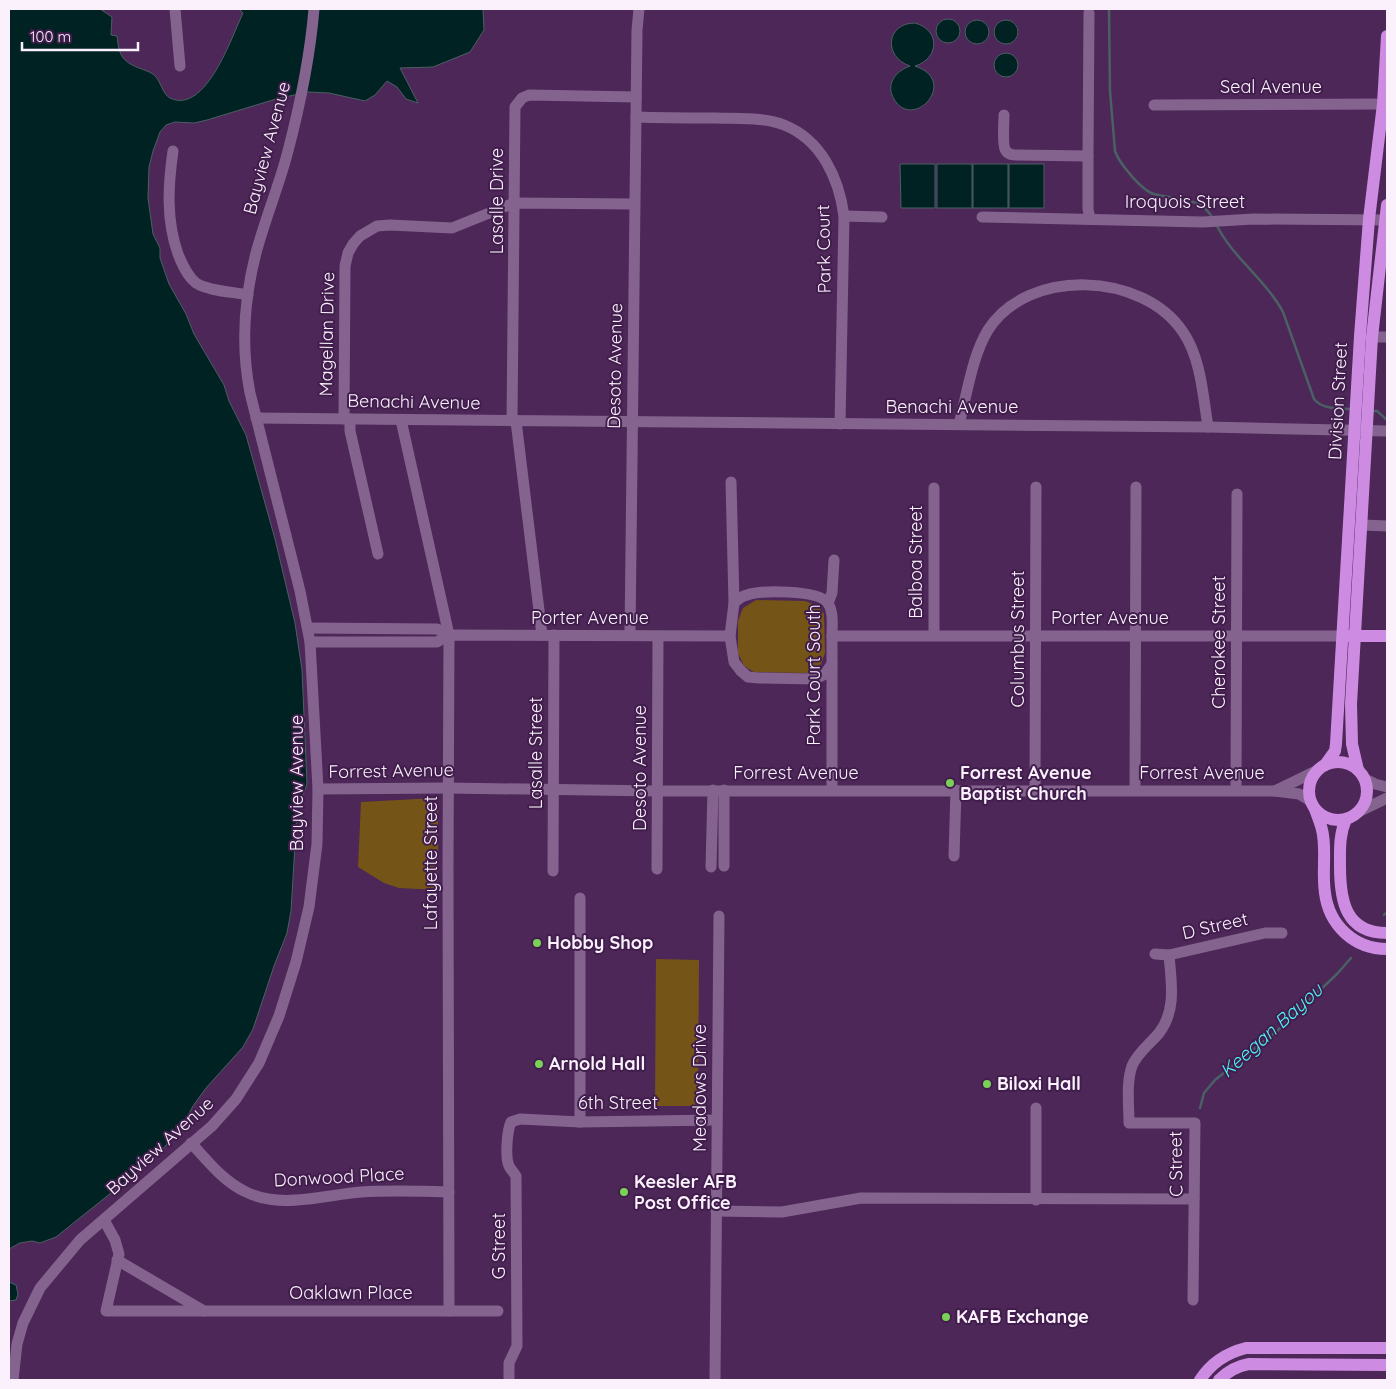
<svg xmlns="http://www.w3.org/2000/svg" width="1396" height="1389" font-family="Quicksand,sans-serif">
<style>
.green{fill:#755417}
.water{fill:#002223;stroke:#4b6064}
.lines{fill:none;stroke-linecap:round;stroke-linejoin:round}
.stream{stroke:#4b6064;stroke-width:2.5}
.minor{stroke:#84648e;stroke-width:11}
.major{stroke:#cd8ce1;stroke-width:12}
.poi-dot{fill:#79d157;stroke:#411d4c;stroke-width:2}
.labels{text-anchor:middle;stroke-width:4;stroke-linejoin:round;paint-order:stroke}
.street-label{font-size:18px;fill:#faf1fd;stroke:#411d4c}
.poi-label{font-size:18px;font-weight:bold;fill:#faf1fd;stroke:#411d4c;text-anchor:start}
.water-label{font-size:19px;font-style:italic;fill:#4df3f8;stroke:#411d4c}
</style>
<rect width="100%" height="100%" fill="#4c2758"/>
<g class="green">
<polygon points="756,600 805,601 818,606 824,614 825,653 821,664 809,673 754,672 744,666 738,653 738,621 743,608"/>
<polygon points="436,798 438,812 438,890 399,888 384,883 358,867 361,802"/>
<polygon points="656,959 699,960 698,1106 655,1106"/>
</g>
<g class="water">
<path d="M 9,9 L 100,9 L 112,17 L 111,35 L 117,36 C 119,54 121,61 139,68 C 144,70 148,71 153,74 C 161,80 162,94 170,98 C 206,115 232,36 243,13 L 239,9 L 483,9 L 484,30 L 470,52 L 433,67 L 400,68 L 418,103 L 406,99 L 397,87 L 387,81 L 375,95 L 365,101 L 329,93 L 308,92 L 276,99 L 207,120 L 194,123 L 175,122 L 166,125 L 160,132 L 153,151 L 149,167 L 148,198 L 153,234 L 160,248 L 160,258 L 169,284 L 186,314 L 194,334 L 224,385 L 229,401 L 246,435 L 275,539 L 295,623 L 302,670 L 307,784 L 297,812 L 291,911 L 287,933 L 274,966 L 253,1029 L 243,1047 L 206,1088 L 193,1106 L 182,1126 L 156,1157 L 56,1237 L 40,1243 L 32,1241 L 20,1243 L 9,1249 Z"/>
<circle cx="948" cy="31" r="12"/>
<circle cx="1006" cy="32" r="12"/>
<circle cx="977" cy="32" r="12"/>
<path d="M 915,23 C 941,30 939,59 915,66 C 960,81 913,132 894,99 C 885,84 896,71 910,66 C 883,57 886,23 915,23 Z"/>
<circle cx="1006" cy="65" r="12"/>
<polygon points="900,164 935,164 935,208 901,208"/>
<rect x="937" y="164" width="35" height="44"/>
<rect x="973" y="164" width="35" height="44"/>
<rect x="1009" y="164" width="35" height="44"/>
<polygon points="9,1282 16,1285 18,1294 16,1300 9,1301"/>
</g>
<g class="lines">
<g class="stream">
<path d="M 1109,9 L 1110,91 L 1115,151 C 1119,163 1142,191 1154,194 C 1175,200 1202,196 1213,219"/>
<path d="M 1216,224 C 1232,257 1266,280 1283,312 L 1314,399 C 1323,410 1338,408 1352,409"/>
<polyline points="1372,411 1377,411 1387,420"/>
<polyline points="1384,915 1387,912"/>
<polyline points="1200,1108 1204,1093 1215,1080 1277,1031 1337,974 1351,958"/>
</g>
<g class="minor">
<polyline points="175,9 180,66"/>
<polyline points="1089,13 1088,156 1088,209 1090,219"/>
<polyline points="1154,105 1387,104"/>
<path d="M 1004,115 C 1004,123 1002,146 1006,151 C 1009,155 1013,155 1017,155 L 1088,156"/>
<path d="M 636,117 C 663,118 689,118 716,118 C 738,119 764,117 784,125 C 822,140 839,179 844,216 L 840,424"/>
<path d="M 173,151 C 168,186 166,220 178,254 C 182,264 187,276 196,283 C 208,291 234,292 248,295"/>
<polyline points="844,216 882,217"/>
<polyline points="982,217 1203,222 1254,219 1387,220"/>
<polyline points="1372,337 1387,337"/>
<polyline points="256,418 1208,427 1387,431"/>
<polyline points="344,419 345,266 348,253 353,244 360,236 377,226 390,225 452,228 514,203 634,204"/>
<polyline points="350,419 350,431 378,554"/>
<polyline points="401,420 449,635 448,868 449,1311"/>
<polyline points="512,421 515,107 522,98 529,95 636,97"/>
<polyline points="516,421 542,635"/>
<path d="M 959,424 C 967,395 972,356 988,330 C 1028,267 1143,272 1183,332 C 1201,358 1203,396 1208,427"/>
<polyline points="731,482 734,603 730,636 734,662 741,671 748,677 759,678 815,679 825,674 832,664"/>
<polyline points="1363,525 1387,526"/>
<path d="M 734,603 C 738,599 742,596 747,595 C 762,590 816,590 827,602 C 834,610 832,625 832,636 L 832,790"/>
<polyline points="828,603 832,593 834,560"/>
<polyline points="308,628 437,629 449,635"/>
<polyline points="630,635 637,30 639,9"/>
<polyline points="934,635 934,488"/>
<polyline points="832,636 1344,636"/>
<polyline points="310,642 437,642 449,635 730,636"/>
<polyline points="1365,779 1375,784 1387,787"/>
<polyline points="318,789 448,788 657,791 1275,791 1299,794 1311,801"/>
<polyline points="1135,790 1136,487"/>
<polyline points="1236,790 1237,494"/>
<polyline points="1035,791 1036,487"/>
<polyline points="1275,791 1318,770"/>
<polyline points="1358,812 1387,798"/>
<polyline points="954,856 956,790"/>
<polyline points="724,866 724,790"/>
<polyline points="711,867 713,790"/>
<polyline points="657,869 658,636"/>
<polyline points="553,871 554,635"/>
<polyline points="580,898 580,1122"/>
<polyline points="1155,954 1169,955 1265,933 1282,933"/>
<path d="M 1169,955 C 1171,981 1177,1010 1159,1033 C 1151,1043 1137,1053 1132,1066 C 1126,1083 1129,1105 1129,1123 L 1195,1123 L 1193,1300"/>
<path d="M 191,1143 C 208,1161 222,1180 244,1191 C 279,1210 324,1195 361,1192 C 390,1190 420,1191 449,1192"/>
<polyline points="1036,1200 1036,1108"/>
<polyline points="716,1211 782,1212 861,1198 1194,1199"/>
<polyline points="104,1220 115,1240 119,1254 106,1311 204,1311"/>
<polyline points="117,1260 204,1311 498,1311"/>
<path d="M 13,1380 L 17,1344 L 23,1323 L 40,1288 L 80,1240 L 212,1126 L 236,1099 L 259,1063 L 279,1016 L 296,962 L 309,907 L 317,844 L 318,789 L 310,642 L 300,591 L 250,393 C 241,347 244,299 256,253 C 265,219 279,186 288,151 C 300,105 310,57 314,9"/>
<path d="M 509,1380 L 509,1363 L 517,1346 L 516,1176 C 514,1173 511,1170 509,1166 C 505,1157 507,1131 511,1122 L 520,1119 L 580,1122 L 717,1120"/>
<polyline points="715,1380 719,916"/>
</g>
<g class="major">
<polyline points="1349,636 1387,636"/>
<circle cx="1338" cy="791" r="29"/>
<polyline points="1325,765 1335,751 1336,744 1360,336 1369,219 1383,104 1387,36"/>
<polyline points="1358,770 1352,744 1351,704 1372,337 1387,205"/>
<path d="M 1315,809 C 1318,818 1322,826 1323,835 C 1326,854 1322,874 1325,893 C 1329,925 1354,949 1387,949"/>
<path d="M 1346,819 C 1339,835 1340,850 1340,866 C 1340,900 1345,933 1387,933"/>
<path d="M 1200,1380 C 1211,1363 1226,1353 1246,1348 L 1387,1348"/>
<path d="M 1219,1380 C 1228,1371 1237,1366 1249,1364 L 1387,1365"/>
</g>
</g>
<g class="poi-dot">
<circle cx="950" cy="783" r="5"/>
<circle cx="537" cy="943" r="5"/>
<circle cx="539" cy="1064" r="5"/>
<circle cx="987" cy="1084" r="5"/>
<circle cx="624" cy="1192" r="5"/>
<circle cx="946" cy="1317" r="5"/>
</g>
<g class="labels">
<g class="street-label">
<text x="1271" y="93">Seal Avenue</text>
<text transform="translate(267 148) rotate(-75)" y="6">Bayview Avenue</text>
<text transform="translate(497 201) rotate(-90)" y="6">Lasalle Drive</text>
<text x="1185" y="208">Iroquois Street</text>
<text transform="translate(824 249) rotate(-91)" y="6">Park Court</text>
<text transform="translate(327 334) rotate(-89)" y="6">Magellan Drive</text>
<text transform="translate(615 366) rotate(-89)" y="6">Desoto Avenue</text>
<text transform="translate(1338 401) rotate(-87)" y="6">Division Street</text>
<text transform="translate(414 402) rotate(1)" y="6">Benachi Avenue</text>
<text x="952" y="413">Benachi Avenue</text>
<text transform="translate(916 562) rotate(-90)" y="6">Balboa Street</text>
<text x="590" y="624">Porter Avenue</text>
<text x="1110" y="624">Porter Avenue</text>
<text transform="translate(1018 639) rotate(-90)" y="6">Columbus Street</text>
<text transform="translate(1219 642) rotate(-90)" y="6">Cherokee Street</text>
<text transform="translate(814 675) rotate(-90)" y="6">Park Court South</text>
<text transform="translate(536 753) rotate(-90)" y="6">Lasalle Street</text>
<text transform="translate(640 768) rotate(-90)" y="6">Desoto Avenue</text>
<text transform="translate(391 771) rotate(-1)" y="6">Forrest Avenue</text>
<text x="796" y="779">Forrest Avenue</text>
<text x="1202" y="779">Forrest Avenue</text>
<text transform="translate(297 783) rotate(-90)" y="6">Bayview Avenue</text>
<text transform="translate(431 863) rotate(-90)" y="6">Lafayette Street</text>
<text transform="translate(1215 926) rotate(-13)" y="6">D Street</text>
<text transform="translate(700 1088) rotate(-90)" y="6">Meadows Drive</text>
<text x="618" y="1109">6th Street</text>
<text transform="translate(160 1146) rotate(-42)" y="6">Bayview Avenue</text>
<text transform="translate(1176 1164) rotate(-91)" y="6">C Street</text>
<text transform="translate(339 1177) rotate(-3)" y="6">Donwood Place</text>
<text transform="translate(499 1246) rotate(-90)" y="6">G Street</text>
<text x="351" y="1299">Oaklawn Place</text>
</g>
<g class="poi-label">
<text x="960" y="779">Forrest Avenue<tspan x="960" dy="21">Baptist Church</tspan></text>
<text x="547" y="949">Hobby Shop</text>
<text x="549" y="1070">Arnold Hall</text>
<text x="997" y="1090">Biloxi Hall</text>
<text x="634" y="1188">Keesler AFB<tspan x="634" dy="21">Post Office</tspan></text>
<text x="956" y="1323">KAFB Exchange</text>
</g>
<g class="water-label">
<text transform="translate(1271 1030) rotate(-42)" y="7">Keegan Bayou</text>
</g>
</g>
<rect width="1396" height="1389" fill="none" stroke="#faf1fd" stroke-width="20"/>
<path d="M22 42v8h116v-8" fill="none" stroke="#faf1fd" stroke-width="2.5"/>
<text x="30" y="42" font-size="15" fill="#faf1fd" stroke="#411d4c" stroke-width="4" paint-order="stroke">100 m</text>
</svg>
